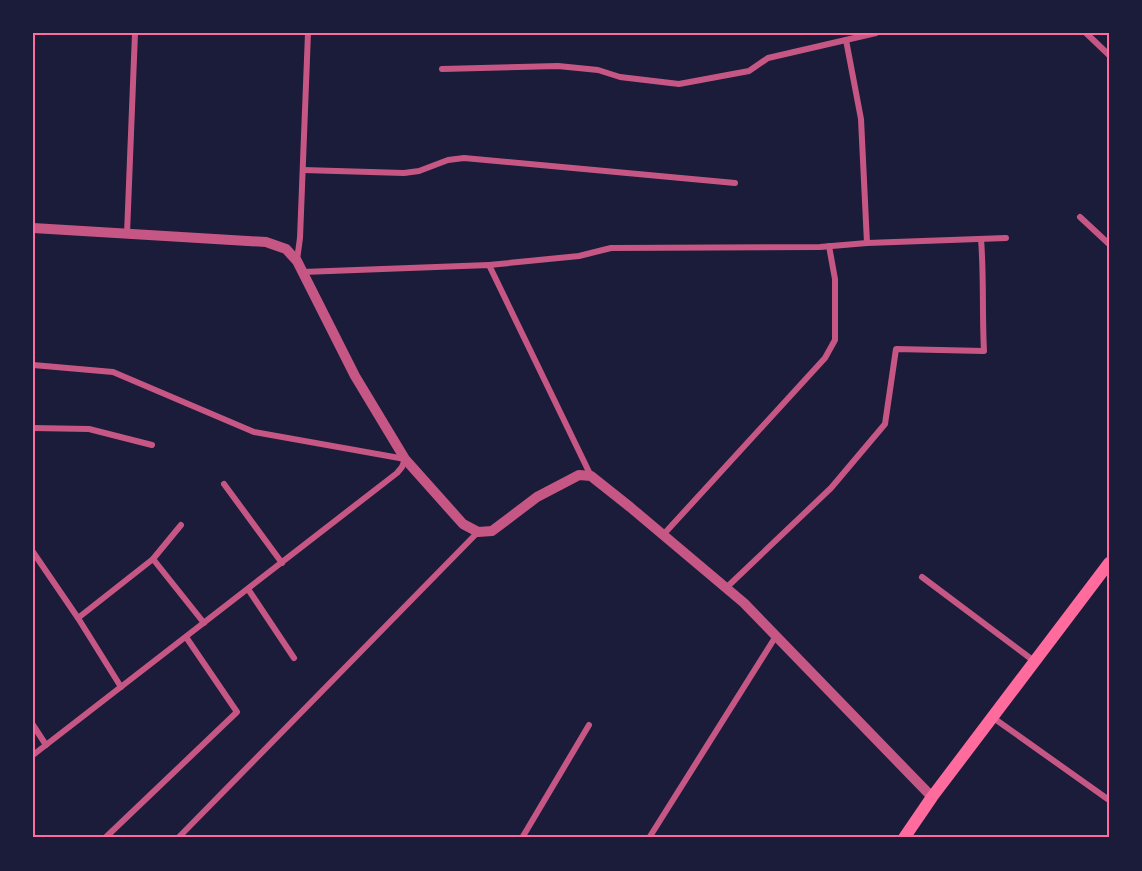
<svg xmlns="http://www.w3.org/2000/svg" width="1142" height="871" font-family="'Space Grotesk',sans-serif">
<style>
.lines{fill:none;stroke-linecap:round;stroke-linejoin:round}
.minor{stroke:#c65784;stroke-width:6}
.tertiary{stroke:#c65784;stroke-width:10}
.secondary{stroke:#ff6b9d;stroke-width:12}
.neatline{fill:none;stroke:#ff6b9d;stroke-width:2}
</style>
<rect width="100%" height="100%" fill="#1b1b3a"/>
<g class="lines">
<g class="minor">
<polyline points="1086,33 1109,55"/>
<polyline points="846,40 861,119 867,243"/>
<polyline points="442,69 558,66 598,70 620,77 679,84 749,71 768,58 876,33"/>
<polyline points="303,170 404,173 419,171 448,160 464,158 735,183"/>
<polyline points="1080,217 1109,244"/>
<polyline points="127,234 135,33"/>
<polyline points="297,260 300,238 308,33"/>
<polyline points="489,265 579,256 611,248 820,247 867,243 1006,238"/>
<polyline points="303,272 489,265 591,476"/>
<polyline points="33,365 113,372 254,432 405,459 402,467 397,473 33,755"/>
<polyline points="33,428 89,429 152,445"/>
<polyline points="224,484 282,563"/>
<polyline points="663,535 825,358 835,340 835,279 829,246"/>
<polyline points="33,552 78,618 121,687"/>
<polyline points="153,559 204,623"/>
<polyline points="922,577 1034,661"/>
<path d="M 726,588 L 831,488 L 885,424 L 896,349 L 984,351 C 982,314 984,276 981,239"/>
<polyline points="248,589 294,658"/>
<polyline points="78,618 153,559 181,525"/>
<polyline points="992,717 1109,800"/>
<polyline points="33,725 46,745"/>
<polyline points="105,838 237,712 186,637"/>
<polyline points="178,838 478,532"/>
<polyline points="522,838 589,725"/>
<polyline points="649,838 776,636"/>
</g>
<polyline class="tertiary" points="33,228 266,242 286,249 297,261 355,376 405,459 463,524 478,532 492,531 537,497 579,475 591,476 630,507 744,603 932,797"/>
<polyline class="secondary" points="904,838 932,797 1109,563"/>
</g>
<rect width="1142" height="871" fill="none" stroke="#1b1b3a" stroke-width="69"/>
<rect x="34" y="34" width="1074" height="802" class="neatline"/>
</svg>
